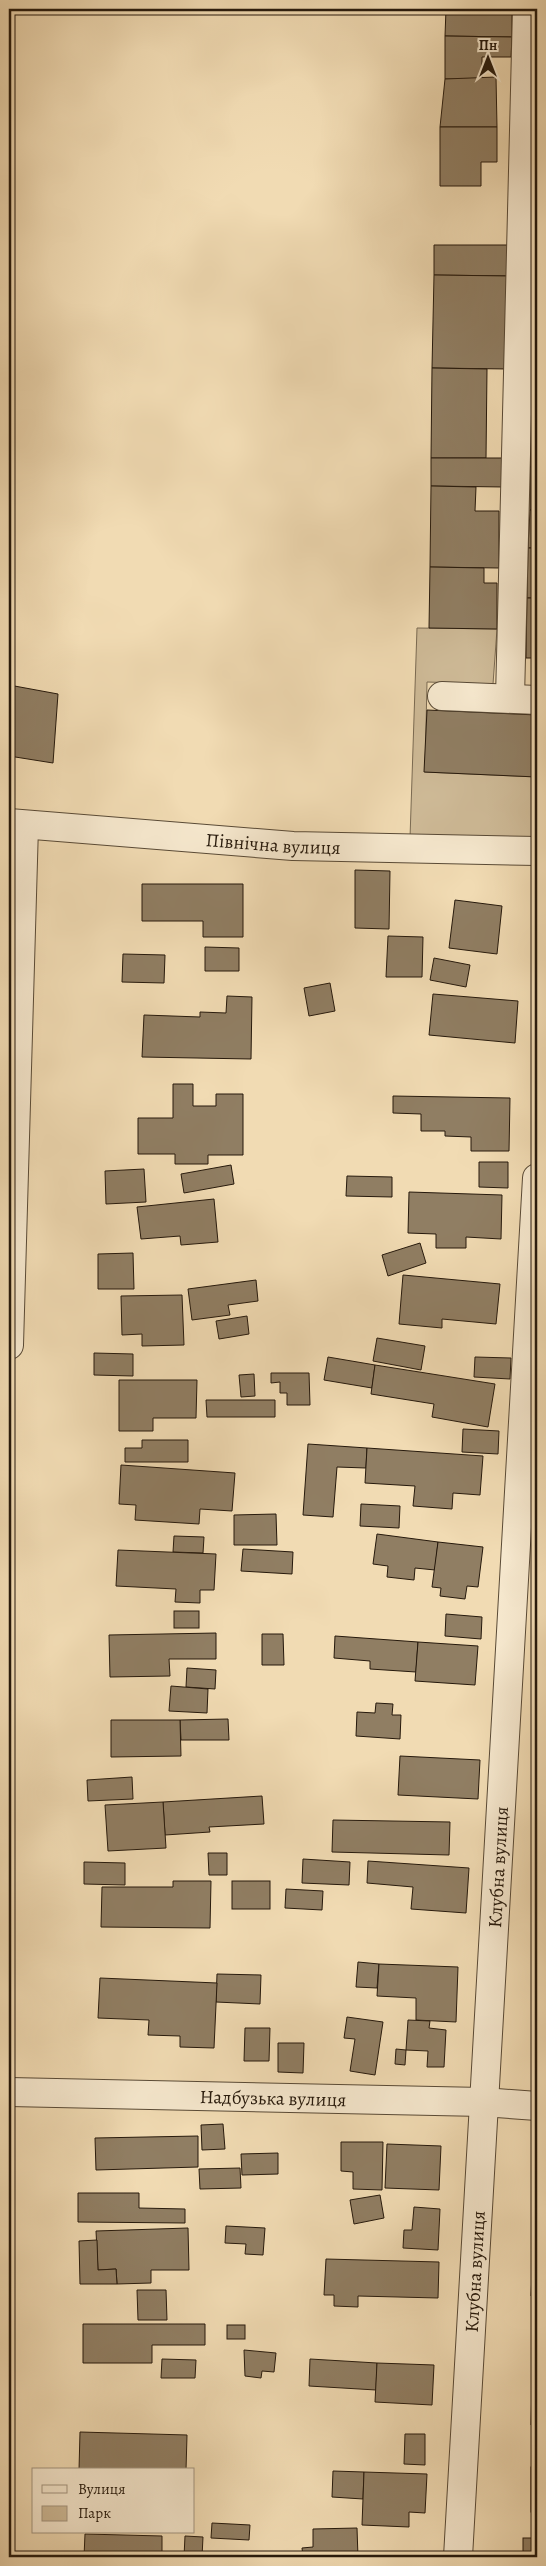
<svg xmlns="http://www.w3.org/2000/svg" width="546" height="2566" font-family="Alegreya,serif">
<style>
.green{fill:#ceba97;stroke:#7a6a52}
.building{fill:#907e63;stroke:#26190c}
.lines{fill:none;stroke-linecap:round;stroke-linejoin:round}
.minor-casing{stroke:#594a36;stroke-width:30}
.minor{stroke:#f6e8ce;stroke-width:28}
.labels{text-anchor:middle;stroke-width:4.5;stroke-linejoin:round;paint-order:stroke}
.street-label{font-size:19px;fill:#26190c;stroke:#f6e8ce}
</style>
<rect width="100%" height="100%" fill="#f1dbb3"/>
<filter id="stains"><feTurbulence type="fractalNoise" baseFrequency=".004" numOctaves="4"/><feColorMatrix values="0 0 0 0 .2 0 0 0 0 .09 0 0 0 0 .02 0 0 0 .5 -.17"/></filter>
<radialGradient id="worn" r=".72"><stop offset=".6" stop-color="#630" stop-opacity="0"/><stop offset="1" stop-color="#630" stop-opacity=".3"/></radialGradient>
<polygon class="green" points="417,628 497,629 493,684 427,682 425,772 537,777 537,841 410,838"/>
<g class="building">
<polygon points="446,9 512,9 512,37 445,36"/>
<polygon points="445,36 512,37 511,57 482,57 482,79 445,79"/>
<polygon points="496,77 497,127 440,127 445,79"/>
<polygon points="440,127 497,127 497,162 481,162 481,186 440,186"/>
<polygon points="434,245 510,245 510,276 434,275"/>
<polygon points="434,275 510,276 509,369 432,368"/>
<polygon points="533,362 537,362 537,467 530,467"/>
<polygon points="432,368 487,369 486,458 431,458"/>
<polygon points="431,458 504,458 504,487 431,486"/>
<rect x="530" y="467" width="7" height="43"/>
<polygon points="431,486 476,487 475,511 499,511 499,568 430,567"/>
<polygon points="530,510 537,510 537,548 528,548"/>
<polygon points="528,548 537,548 537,598 527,598"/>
<polygon points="430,567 484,568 484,583 497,583 497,629 429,628"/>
<polygon points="527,598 537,598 537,658 526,658"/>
<polygon points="9,685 58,694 53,763 9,756"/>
<polygon points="427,710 537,715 537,777 424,772"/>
<polygon points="355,870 390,871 389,929 355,928"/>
<polygon points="142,884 243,884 243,937 203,937 203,921 142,921"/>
<polygon points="455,900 502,906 497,954 449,948"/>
<polygon points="388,936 423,937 422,977 386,977"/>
<polygon points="205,947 239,948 239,971 205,971"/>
<polygon points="123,954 165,955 164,983 122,982"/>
<polygon points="434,958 470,965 466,987 430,980"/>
<polygon points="330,983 335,1011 309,1016 304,988"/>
<polygon points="433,994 518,1001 515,1043 429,1035"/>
<polygon points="227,996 252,997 251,1059 142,1057 144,1015 200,1017 200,1012 226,1013"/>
<polygon points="173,1084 193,1084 193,1106 216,1106 216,1094 243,1094 243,1155 208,1155 208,1164 175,1164 175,1154 138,1154 138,1118 173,1118"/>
<polygon points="393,1096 510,1098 509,1151 471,1151 471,1137 445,1136 445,1131 421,1131 421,1114 393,1113"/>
<polygon points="479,1162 508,1162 508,1188 479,1187"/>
<polygon points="231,1165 234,1184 184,1193 181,1174"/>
<polygon points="144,1169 146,1202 106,1204 105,1171"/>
<polygon points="347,1176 392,1177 392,1197 346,1196"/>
<polygon points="409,1192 502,1195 501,1239 466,1237 466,1248 436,1248 436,1234 408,1233"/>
<polygon points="214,1199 218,1242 181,1245 180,1236 141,1239 137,1207"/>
<polygon points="420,1243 426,1263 388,1276 382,1255"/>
<polygon points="133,1253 134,1289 98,1289 98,1254"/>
<polygon points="403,1275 500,1284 496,1324 442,1319 442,1328 399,1324"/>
<polygon points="256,1280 258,1301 228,1305 230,1315 192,1320 188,1289"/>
<polygon points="182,1295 184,1345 142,1346 142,1334 122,1335 121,1296"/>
<polygon points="247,1316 249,1334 219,1339 216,1321"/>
<polygon points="377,1338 425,1346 421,1370 373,1361"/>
<polygon points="94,1353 133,1354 133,1376 94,1375"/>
<polygon points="328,1357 375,1365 372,1388 324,1380"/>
<polygon points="475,1357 511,1358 510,1379 474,1377"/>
<polygon points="375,1365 495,1384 488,1427 432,1417 434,1404 371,1394"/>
<polygon points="271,1373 309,1373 310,1405 287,1405 287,1393 280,1393 280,1382 271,1383"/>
<polygon points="254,1374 255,1396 241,1397 239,1375"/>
<polygon points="119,1380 197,1380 196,1418 153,1418 153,1431 119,1431"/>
<polygon points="206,1400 275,1400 275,1417 207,1417"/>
<polygon points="463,1429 499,1431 498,1454 462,1452"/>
<polygon points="142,1440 188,1440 188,1462 125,1462 125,1448 142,1448"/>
<polygon points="308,1444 367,1448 366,1468 337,1467 333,1517 303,1515"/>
<polygon points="367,1448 483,1456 480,1495 453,1493 452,1509 413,1506 415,1486 365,1483"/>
<polygon points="121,1465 235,1473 232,1511 200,1509 199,1524 135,1520 136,1505 119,1504"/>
<polygon points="361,1504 400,1506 399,1528 360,1526"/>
<polygon points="276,1514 277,1545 234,1545 234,1515"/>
<polygon points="377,1534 438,1542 435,1570 415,1568 414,1580 387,1577 388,1566 373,1564"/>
<polygon points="174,1536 204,1537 203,1553 173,1552"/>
<polygon points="438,1542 483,1547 478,1587 467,1586 465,1599 440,1596 441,1588 432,1587"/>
<polygon points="243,1549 293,1552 292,1574 241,1571"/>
<polygon points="118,1550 216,1554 214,1590 200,1590 200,1603 175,1602 176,1589 116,1586"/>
<rect x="174" y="1611" width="25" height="17"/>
<polygon points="446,1614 482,1617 481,1639 445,1636"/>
<polygon points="216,1633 216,1659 169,1659 170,1676 110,1677 109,1635"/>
<polygon points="262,1634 283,1634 284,1665 262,1665"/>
<polygon points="335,1636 418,1642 416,1672 370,1669 370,1661 334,1658"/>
<polygon points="418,1642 478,1646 475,1685 415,1681"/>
<polygon points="187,1668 216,1670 215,1689 186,1687"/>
<polygon points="171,1686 208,1689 207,1713 169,1711"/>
<polygon points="376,1703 393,1704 392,1715 401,1715 400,1739 356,1736 357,1712 375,1713"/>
<polygon points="228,1719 229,1740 181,1740 180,1720"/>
<polygon points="111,1720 180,1720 181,1756 111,1757"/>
<polygon points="400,1756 480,1760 478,1799 398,1795"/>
<polygon points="132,1777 133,1799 88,1801 87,1780"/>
<polygon points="262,1796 264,1824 209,1827 210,1832 165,1835 163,1802"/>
<polygon points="163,1802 166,1848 108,1851 105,1805"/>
<polygon points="333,1820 450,1822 449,1855 332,1852"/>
<polygon points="208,1853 227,1853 227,1875 209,1875"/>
<polygon points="303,1859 350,1862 349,1885 302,1883"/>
<polygon points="368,1861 469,1868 466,1913 411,1909 413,1887 367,1883"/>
<polygon points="84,1862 125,1863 125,1885 84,1884"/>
<polygon points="173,1881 211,1881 210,1928 101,1927 102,1887 173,1887"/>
<rect x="232" y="1881" width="38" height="28"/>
<polygon points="286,1889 323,1891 322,1910 285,1908"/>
<polygon points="358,1962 379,1964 377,1988 356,1987"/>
<polygon points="379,1964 458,1967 456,2022 416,2020 416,1998 377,1996"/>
<polygon points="217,1974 261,1975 260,2004 216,2002"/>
<polygon points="100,1978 217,1983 214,2048 180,2047 180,2036 148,2035 149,2020 98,2018"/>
<polygon points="347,2017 383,2022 375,2075 350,2071 355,2039 344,2038"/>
<polygon points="408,2020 430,2021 429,2028 446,2030 444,2067 427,2067 428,2051 406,2050"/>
<polygon points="245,2028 270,2028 269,2061 244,2061"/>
<polygon points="278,2043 304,2043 303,2073 278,2072"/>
<polygon points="396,2049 406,2050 405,2065 395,2064"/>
<polygon points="223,2124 225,2149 202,2150 201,2125"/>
<polygon points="198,2136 198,2167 96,2170 95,2138"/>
<polygon points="341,2142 383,2142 382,2190 353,2189 353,2172 341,2171"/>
<polygon points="387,2144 441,2146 439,2190 385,2188"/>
<polygon points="278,2153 278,2174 242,2175 241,2154"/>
<polygon points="240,2168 241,2188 200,2189 199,2169"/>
<polygon points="78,2193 139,2193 139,2208 185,2209 185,2223 78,2222"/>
<polygon points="380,2195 384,2218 354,2224 350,2200"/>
<polygon points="414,2207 440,2209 438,2250 403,2248 404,2230 412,2230"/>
<polygon points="226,2226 265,2228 263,2255 245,2254 246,2244 225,2243"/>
<polygon points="188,2228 189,2270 151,2270 151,2283 117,2284 116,2269 98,2270 96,2231"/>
<polygon points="97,2240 98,2270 116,2269 117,2284 80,2284 79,2241"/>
<polygon points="326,2259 439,2262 438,2298 358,2296 358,2307 334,2306 334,2295 324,2295"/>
<polygon points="532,2274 537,2274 537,2296 531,2296"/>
<polygon points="137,2290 166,2290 167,2320 138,2320"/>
<polygon points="536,2299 537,2299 537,2365 533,2365"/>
<polygon points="83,2324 205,2324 205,2345 152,2345 152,2363 83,2363"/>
<rect x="227" y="2325" width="18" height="14"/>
<polygon points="244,2350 276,2353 274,2372 262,2371 261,2378 245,2376"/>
<polygon points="162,2359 196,2360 195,2378 161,2378"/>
<polygon points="310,2359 377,2363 376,2390 309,2386"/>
<polygon points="377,2363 434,2365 432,2405 375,2402"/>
<polygon points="532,2384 537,2385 537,2425 531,2425"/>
<polygon points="80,2432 187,2435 186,2470 79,2470"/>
<polygon points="405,2434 425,2434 425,2465 404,2464"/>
<rect x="531" y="2467" width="6" height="45"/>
<polygon points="333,2471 364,2472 363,2499 332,2497"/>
<polygon points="364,2472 427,2474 425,2513 409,2512 409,2527 362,2525"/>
<polygon points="212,2523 250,2525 249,2540 211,2538"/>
<polygon points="357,2528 358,2557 303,2557 302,2548 313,2547 313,2529"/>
<polygon points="85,2534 162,2536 162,2557 84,2557"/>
<polygon points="185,2536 203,2537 202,2557 184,2557"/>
<rect x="523" y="2538" width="14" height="19"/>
</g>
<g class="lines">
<defs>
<g id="minor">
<polyline points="442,696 537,700"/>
<polyline points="510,698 527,9"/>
<path id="s1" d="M 9,823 L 293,846 L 537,851"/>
<polyline points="9,1345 24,826"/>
<path id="s2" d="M 9,2092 L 483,2102 L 537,2106"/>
<path id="s3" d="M 458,2557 L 537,1178"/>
</g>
</defs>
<use href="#minor" class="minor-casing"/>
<use href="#minor" class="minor"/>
</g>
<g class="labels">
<g class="street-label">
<text dy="7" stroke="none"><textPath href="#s1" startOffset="265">Північна вулиця</textPath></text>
<text dy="7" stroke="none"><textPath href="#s3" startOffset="691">Клубна вулиця</textPath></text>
<text dy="7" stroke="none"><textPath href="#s2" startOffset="264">Надбузька вулиця</textPath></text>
<text dy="7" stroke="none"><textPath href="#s3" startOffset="286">Клубна вулиця</textPath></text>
</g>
</g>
<rect width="546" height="2566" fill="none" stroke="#f1dbb3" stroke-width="30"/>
<rect x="10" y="10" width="526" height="2546" fill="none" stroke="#26190c" stroke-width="2.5"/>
<rect x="15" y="15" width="516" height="2536" fill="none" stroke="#26190c"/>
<rect x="32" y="2468" width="162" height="65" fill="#f6e8ce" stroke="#a39580"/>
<rect x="42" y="2485" width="25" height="8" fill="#f6e8ce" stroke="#a39580"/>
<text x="78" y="2494" font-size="15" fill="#26190c">Вулиця</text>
<rect x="42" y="2506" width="25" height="15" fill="#ceba97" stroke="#a39580"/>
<text x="78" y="2518" font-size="15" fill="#26190c">Парк</text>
<g transform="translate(488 58)" stroke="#f6e8ce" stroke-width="4" paint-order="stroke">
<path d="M0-4L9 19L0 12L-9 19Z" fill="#26190c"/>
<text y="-8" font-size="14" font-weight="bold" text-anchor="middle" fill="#26190c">Пн</text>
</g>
<rect width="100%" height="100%" filter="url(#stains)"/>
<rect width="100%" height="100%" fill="url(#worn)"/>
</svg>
